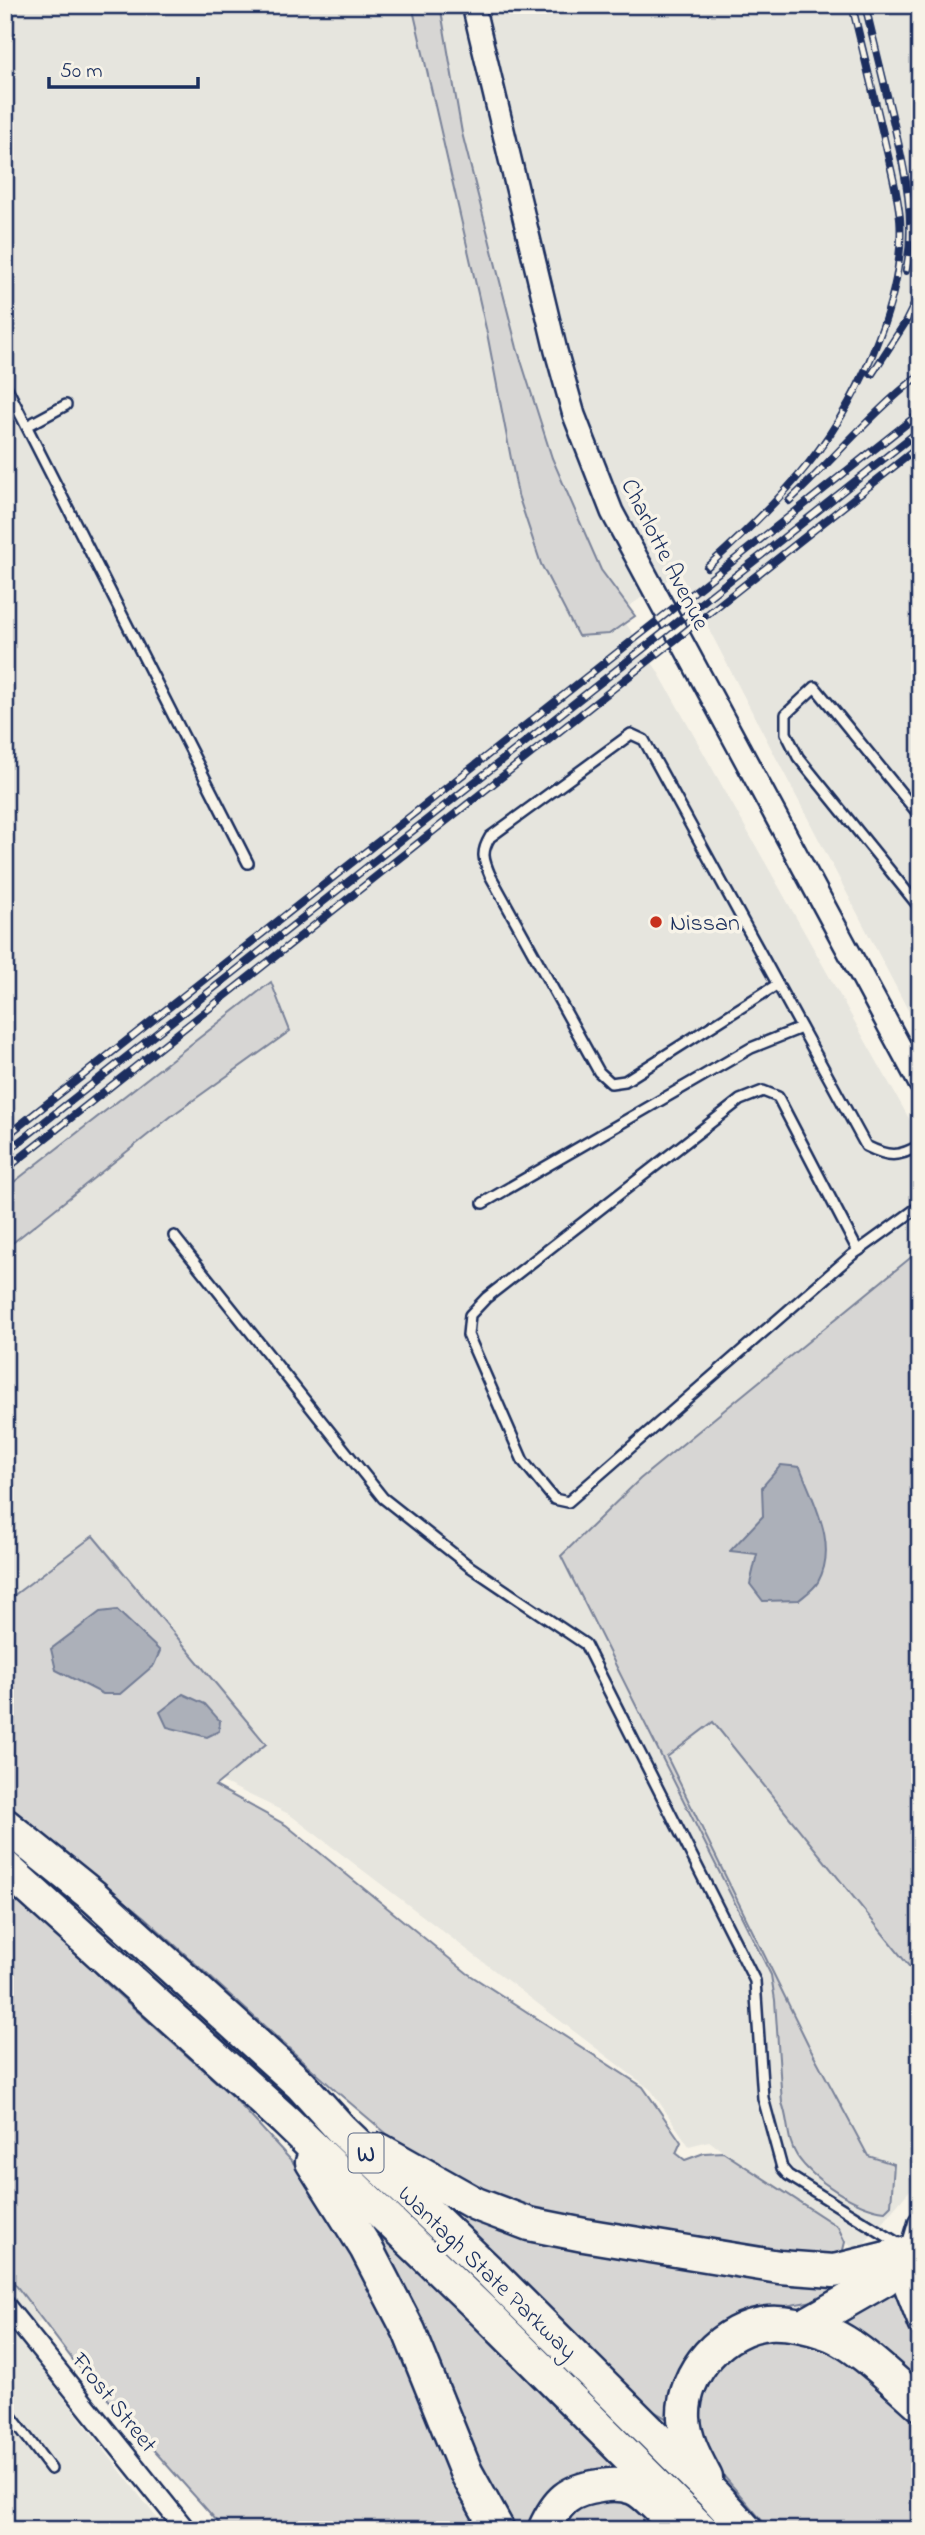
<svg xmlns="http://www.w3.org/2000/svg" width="925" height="2535" font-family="'Indie Flower',sans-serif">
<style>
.built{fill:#e6e5de}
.green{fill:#d7d6d4;stroke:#798299;stroke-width:2}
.water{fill:#acb0b9;stroke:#727c95;stroke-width:2}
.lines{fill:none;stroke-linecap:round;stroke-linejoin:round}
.service-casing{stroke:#1b2f5e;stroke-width:14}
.minor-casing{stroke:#1b2f5e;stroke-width:23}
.tertiary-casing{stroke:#1b2f5e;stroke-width:26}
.motorway-casing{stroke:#1b2f5e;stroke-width:37}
.service{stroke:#f7f3e8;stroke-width:9}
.minor{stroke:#f7f3e8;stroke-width:18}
.tertiary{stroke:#f7f3e8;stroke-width:21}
.motorway{stroke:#f7f3e8;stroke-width:32}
.rail-casing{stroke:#1b2f5e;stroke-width:8}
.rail{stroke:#f7f3e8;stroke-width:5;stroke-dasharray:16;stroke-linecap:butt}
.poi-dot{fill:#c8321e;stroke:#f7f3e8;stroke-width:2.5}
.labels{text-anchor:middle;stroke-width:7;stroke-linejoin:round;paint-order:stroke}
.shield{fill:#f7f3e8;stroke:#5d6a87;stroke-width:2}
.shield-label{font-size:23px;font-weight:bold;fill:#1b2f5e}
.street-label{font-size:24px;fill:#1b2f5e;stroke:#f7f3e8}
.poi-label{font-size:24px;fill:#1b2f5e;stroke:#f7f3e8;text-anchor:start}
</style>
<rect width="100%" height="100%" fill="#f7f3e8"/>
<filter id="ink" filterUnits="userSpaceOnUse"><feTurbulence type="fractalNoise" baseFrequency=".0143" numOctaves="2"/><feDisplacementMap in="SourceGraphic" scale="14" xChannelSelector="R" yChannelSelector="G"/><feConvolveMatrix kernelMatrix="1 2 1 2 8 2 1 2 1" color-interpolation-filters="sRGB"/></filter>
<g filter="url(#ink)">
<g class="built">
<polygon points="5,5 920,5 920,1033 679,572 619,613 657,670 920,1138 920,2152 911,2189 858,2251 709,2141 689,2146 651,2090 289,1814 5,1677"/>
<polygon points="5,2271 42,2319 18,2338 166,2530 5,2530"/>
</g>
<g class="green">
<polygon points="412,5 440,5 462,133 517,348 552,458 601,570 635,616 609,634 578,636 541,564 518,495 487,333"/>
<polygon points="271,982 290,1031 174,1114 5,1249 5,1189"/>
<path d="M 920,1250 L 920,1980 L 713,1722 L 667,1757 L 808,2044 L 868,2156 L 894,2164 L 891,2205 L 885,2211 C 857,2208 813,2180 797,2156 C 786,2139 789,2120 782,2103 L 775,2000 L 771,1975 L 561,1556 L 640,1479 Z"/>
<polygon points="93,1536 266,1744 215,1786 286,1825 467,1973 643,2087 681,2142 676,2153 685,2160 704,2153 723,2152 838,2227 845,2242 842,2254 829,2262 559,2220 505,2203 400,2145 336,2091 144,1917 49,1840 5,1810 5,1602"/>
<polygon points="5,1887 58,1934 108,1985 235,2099 299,2169 354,2247 483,2530 225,2530 73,2360 5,2271"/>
<polygon points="437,2199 860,2278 840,2291 813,2301 775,2308 674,2414 666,2418 643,2405"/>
<polygon points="373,2227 413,2257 639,2485 611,2473 532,2530 511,2530 496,2505 370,2230"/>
<polygon points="892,2287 920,2351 920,2384 840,2322"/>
<polygon points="812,2336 920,2412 920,2530 770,2530 716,2467 702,2446 697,2421 700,2390 717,2361 744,2340"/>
<polygon points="617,2493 649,2508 670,2530 554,2530 582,2500"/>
</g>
<g class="water">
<path d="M 781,1465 L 800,1467 C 813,1502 839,1545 818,1582 C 814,1589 805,1595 799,1600 L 763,1601 L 750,1584 L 757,1554 L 730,1551 L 763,1516 L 762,1487 Z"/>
<polygon points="117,1610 160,1651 154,1665 120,1694 103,1694 56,1670 51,1649 100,1612"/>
<polygon points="183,1694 205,1704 220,1721 219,1731 207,1737 167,1727 160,1712"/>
</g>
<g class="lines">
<defs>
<g id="service">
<polyline points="5,384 248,863"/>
<polyline points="27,426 66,405"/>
<polyline points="920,816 815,687 786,714 786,733 798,757 920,908"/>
<path d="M 778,984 L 625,1081 L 611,1083 L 599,1072 L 490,875 C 483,859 481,852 490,837 L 631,734 L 644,740 L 866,1146 C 888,1157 898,1158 920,1145"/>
<polyline points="483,1203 751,1048 801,1028"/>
<polyline points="174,1236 383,1498 469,1566 585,1644 755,1981 763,2098 782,2168 788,2175 901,2245"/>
<polyline points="858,1251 778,1097 763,1091 740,1100 486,1298 470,1315 468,1335 523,1461 554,1499 568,1502 852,1255 858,1251 920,1206"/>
<polyline points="5,2408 51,2469"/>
</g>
<polyline id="minor" points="5,2305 186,2530"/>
<g id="tertiary">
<polyline points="473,5 556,351 574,415 612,512 920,1084"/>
<polyline points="920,2222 911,2252 906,2289 920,2325"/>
</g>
<g id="motorway">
<polyline points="5,1825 93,1896 301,2085 340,2128 489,2271 714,2495 746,2530"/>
<polyline points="5,1867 285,2120 484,2312 702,2530"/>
<polyline points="380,2150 476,2204 529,2224 584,2235 779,2267 834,2271 911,2252"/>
<polyline points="312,2162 366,2248 409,2331 466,2472 498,2530"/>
<polyline points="803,2326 885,2279 911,2252"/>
<path d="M 706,2478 C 696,2459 685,2440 684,2418 C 682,2372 723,2327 769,2323 C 788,2322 809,2327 827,2333 C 856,2343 896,2383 920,2404"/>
<path d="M 544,2530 C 557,2501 568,2490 600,2486 C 611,2484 623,2484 633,2488 C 644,2492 654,2505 663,2512"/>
</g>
</defs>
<use href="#service" class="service-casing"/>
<use href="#minor" class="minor-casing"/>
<use href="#tertiary" class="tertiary-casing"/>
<use href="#motorway" class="motorway-casing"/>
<use href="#service" class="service"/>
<use href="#minor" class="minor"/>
<use href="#tertiary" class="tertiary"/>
<use href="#motorway" class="motorway"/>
<defs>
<g id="rail">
<path d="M 865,5 C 874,42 883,79 892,116 C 904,167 917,218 906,271"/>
<polyline points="872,374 905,323 920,293"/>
<path d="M 789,501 C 833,460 872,412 920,375"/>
<path d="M 707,567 C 785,497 842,438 879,337 C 894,298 903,259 900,218 C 897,189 889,162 883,134 C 873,91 862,48 852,5"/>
<polyline points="5,1137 920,413"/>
<polyline points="5,1153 920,430"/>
<polyline points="5,1170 920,446"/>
</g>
</defs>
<use href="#rail" class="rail-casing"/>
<use href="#rail" class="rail"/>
</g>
</g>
<circle class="poi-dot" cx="656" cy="922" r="7"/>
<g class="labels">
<rect class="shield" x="348.5" y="2133.5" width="35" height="39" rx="5"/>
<g class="shield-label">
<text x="366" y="2161">W</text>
</g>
<g class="street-label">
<text transform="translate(666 554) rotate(63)" y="8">Charlotte Avenue</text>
<text transform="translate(488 2272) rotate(44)" y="8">Wantagh State Parkway</text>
<text transform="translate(115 2402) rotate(51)" y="8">Frost Street</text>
</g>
<g class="poi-label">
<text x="670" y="930">Nissan</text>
</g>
</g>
<rect width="925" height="2535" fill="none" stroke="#f7f3e8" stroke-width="28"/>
<rect x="14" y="14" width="897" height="2507" fill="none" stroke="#1b2f5e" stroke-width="2.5" filter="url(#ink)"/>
<path d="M49 77v10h149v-10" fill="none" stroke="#1b2f5e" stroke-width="3.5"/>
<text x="60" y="77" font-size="21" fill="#1b2f5e" stroke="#f7f3e8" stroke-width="5" paint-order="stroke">50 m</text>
</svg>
